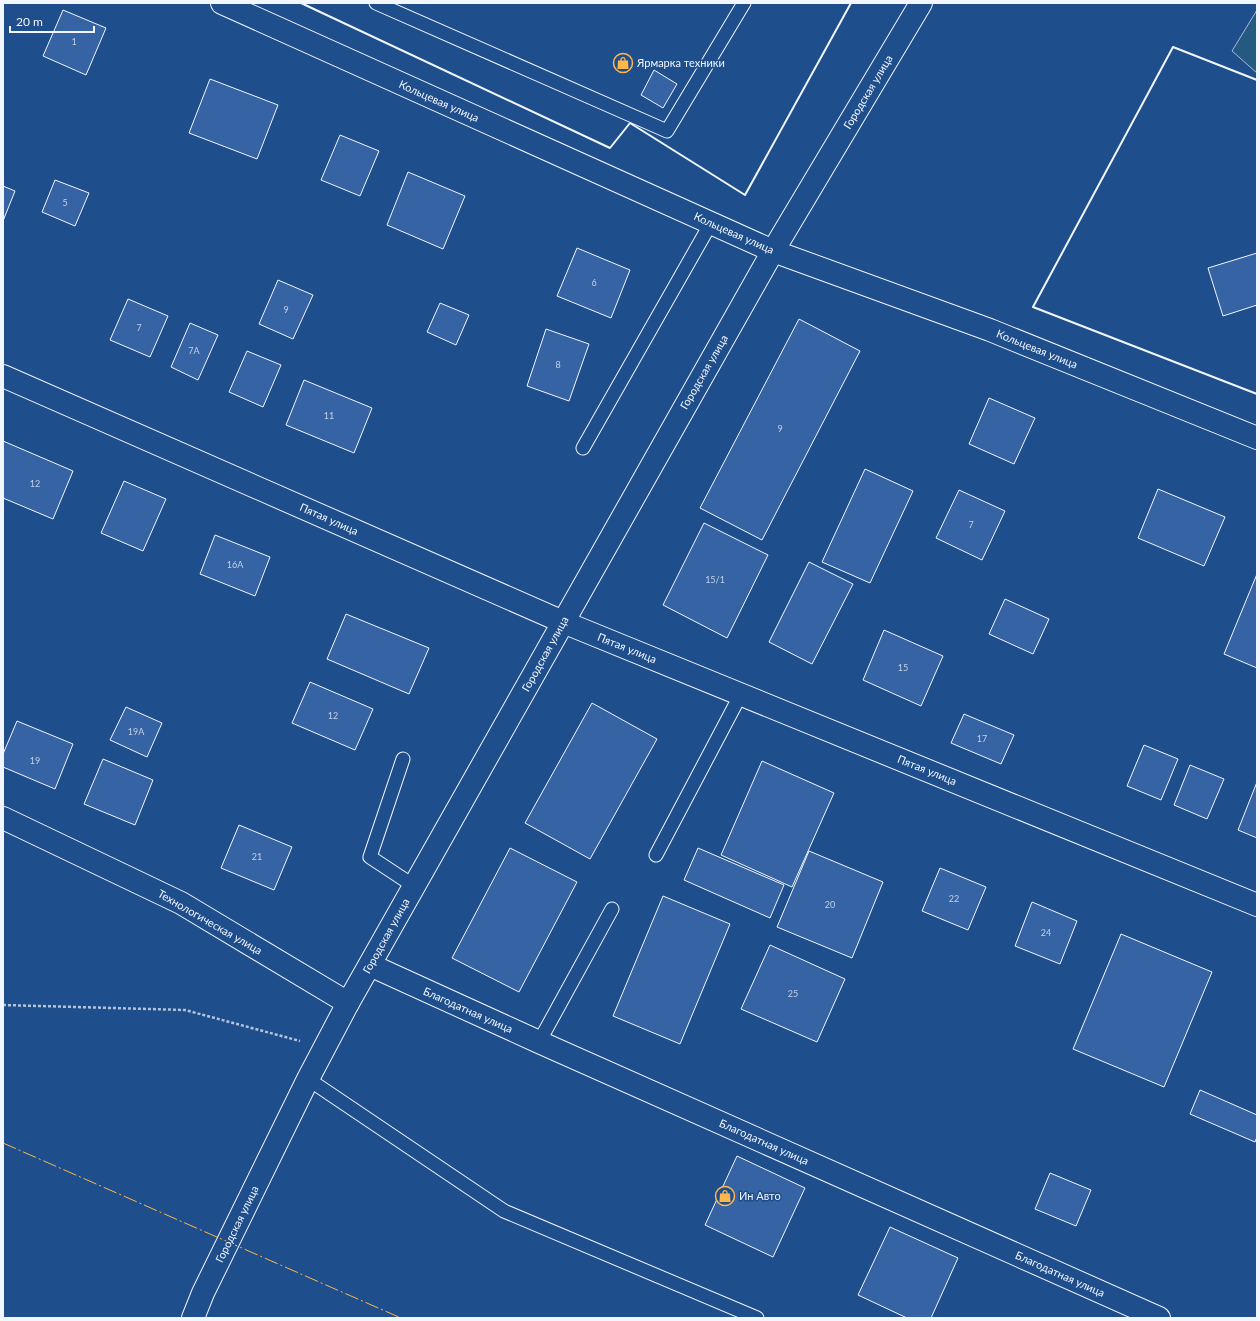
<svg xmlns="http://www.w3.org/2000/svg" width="1260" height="1321" font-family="Lato,sans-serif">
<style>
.green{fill:#245a82;stroke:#a8bbd7}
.building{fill:#3563a3;stroke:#f2f6ff}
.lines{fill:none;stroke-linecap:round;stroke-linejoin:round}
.service-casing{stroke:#f2f6ff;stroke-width:15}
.minor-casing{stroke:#f2f6ff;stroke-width:24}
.tertiary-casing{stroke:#f2f6ff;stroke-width:24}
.path{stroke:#b3c4dc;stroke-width:2.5;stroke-dasharray:3 2;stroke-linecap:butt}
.service{stroke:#1f4e8c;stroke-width:13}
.minor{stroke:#1f4e8c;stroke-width:22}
.tertiary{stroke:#1f4e8c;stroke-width:22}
.wall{stroke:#f2f6ff;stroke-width:2}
.power{stroke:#ffb74d;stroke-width:1;stroke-dasharray:14 3 2 3;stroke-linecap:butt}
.labels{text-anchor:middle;stroke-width:3;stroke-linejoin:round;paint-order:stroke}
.number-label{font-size:9px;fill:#c3d1e8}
.poi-label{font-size:11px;fill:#f2f6ff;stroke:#1f4e8c;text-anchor:start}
.street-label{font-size:11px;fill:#f2f6ff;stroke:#1f4e8c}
</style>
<rect width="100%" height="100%" fill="#1f4e8c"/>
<polygon class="green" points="1257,10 1257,73 1232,51"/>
<g class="building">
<polygon points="63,10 106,28 86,75 43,56"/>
<polygon points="654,70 677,84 663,108 641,95"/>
<polygon points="210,79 278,105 257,159 189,133"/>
<polygon points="340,135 379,151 360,196 321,180"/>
<polygon points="408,172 465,196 443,249 387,225"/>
<polygon points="55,180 89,193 75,226 42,212"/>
<polygon points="3,186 15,191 3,221"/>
<polygon points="577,248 630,270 611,318 557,296"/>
<polygon points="1257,253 1257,305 1223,316 1208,268"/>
<polygon points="278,280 313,295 293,339 259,324"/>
<polygon points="128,299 168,316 150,357 110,340"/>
<polygon points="440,303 469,315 456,345 427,332"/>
<polygon points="799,319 860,351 762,540 700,508"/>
<polygon points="190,323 218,335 198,380 171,367"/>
<polygon points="546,329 589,344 569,401 527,386"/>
<polygon points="247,351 281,365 263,407 229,392"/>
<polygon points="304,380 372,408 354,453 286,425"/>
<polygon points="989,398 1035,418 1014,464 969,444"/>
<polygon points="3,441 73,471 53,519 3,498"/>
<polygon points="865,469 913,491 870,583 822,562"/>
<polygon points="124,481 166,499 143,551 101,533"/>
<polygon points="1158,489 1225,517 1204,566 1138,538"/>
<polygon points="959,490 1005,511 982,560 936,538"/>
<polygon points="704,523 768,555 727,638 663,605"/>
<polygon points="215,535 270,557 255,596 200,574"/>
<polygon points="809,562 853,584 812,664 769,642"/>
<polygon points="1257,574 1257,668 1224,654"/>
<polygon points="1005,599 1049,619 1033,654 989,634"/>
<polygon points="346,614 429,648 409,694 327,659"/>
<polygon points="884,630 943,656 921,706 863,680"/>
<polygon points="310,682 373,709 355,750 292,723"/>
<polygon points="592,703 657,739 590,859 525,823"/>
<polygon points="126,707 162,723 147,757 110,740"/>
<polygon points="964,714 1014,735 1001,764 951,743"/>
<polygon points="17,721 73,744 55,789 3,767 3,754"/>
<polygon points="1144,745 1178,759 1161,800 1127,786"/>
<polygon points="103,759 153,780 135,825 84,804"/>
<polygon points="762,761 834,793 792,887 721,855"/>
<polygon points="1190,765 1224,779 1207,819 1174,805"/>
<polygon points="1257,782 1257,838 1238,830"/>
<polygon points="239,825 292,847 274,890 221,868"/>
<polygon points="510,848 577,882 519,992 452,958"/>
<polygon points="698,848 784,885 770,918 684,880"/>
<polygon points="809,851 883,882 852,958 777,927"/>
<polygon points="940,868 986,887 968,930 922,911"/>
<polygon points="663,896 730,924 680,1044 613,1016"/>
<polygon points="1032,902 1077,921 1060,964 1015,946"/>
<polygon points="1121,934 1212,972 1164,1087 1073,1049"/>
<polygon points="770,945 845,979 817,1042 741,1009"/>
<polygon points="1200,1090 1257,1115 1257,1137 1255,1142 1190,1114"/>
<polygon points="737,1156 805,1188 773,1257 705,1225"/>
<polygon points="1050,1173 1091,1190 1076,1226 1035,1209"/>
<polygon points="890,1227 958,1258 931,1318 907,1318 858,1295"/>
</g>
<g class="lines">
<defs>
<g id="service">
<polyline points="376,3 667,131 744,3"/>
<polyline points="583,448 711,223"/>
<polyline points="403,759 370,857 414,886"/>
<polyline points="656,855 741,694"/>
<polyline points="539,1042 612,909"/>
<polyline points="308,1079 504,1211 757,1318"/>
</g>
<g id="minor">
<polyline points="222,3 773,251 990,330 1257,438"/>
<polyline points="3,376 563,622 1257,905"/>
<polyline points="3,818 181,903 348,1003"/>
<polyline points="370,965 539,1042 1159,1318"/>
</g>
<polyline id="tertiary" points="193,1318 203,1293 308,1079 348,1003 773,251 921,3"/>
</defs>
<use href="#service" class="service-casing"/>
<use href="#minor" class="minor-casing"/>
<use href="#tertiary" class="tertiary-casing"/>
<polyline class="path" points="3,1005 185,1010 300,1041"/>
<use href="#service" class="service"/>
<use href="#minor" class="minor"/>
<use href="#tertiary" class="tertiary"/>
<g class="wall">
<polyline points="301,3 610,148 630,123 745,195 851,3"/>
<polyline points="1257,80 1173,47 1033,307 1257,394"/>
</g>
<polyline class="power" points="3,1143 401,1318"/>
</g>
<defs>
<symbol id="shop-ring" viewBox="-11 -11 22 22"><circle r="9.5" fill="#1f4e8c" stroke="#ffb74d" stroke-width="1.5"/><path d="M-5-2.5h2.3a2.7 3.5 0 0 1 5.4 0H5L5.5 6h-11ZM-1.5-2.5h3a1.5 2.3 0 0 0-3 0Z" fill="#ffb74d"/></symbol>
</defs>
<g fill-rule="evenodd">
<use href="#shop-ring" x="612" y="52" width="22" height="22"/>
<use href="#shop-ring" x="714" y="1185" width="22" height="22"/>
</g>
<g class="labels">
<g class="number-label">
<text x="74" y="45">1</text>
<text x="65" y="206">5</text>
<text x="594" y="286">6</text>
<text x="286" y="313">9</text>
<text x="139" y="331">7</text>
<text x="194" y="354">7А</text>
<text x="558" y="368">8</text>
<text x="329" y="419">11</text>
<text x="780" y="432">9</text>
<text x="35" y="487">12</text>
<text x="971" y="528">7</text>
<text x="235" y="568">16А</text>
<text x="715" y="583">15/1</text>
<text x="903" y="671">15</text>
<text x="333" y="719">12</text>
<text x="136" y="735">19А</text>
<text x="982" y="742">17</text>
<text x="35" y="764">19</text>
<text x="257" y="860">21</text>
<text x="954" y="902">22</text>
<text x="830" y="908">20</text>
<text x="1046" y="936">24</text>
<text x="793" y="997">25</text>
</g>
<g class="poi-label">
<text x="637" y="67">Ярмарка техники</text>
<text x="739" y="1200">Ин Авто</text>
</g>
<g class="street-label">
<text transform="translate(868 92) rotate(-59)" y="4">Городская улица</text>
<text transform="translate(439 101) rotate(24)" y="4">Кольцевая улица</text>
<text transform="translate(734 233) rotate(24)" y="4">Кольцевая улица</text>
<text transform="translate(1037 349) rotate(22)" y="4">Кольцевая улица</text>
<text transform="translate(704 372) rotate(-60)" y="4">Городская улица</text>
<text transform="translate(329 519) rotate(24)" y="4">Пятая улица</text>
<text transform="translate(627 648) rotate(22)" y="4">Пятая улица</text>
<text transform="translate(545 654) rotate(-61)" y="4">Городская улица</text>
<text transform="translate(927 770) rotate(22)" y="4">Пятая улица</text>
<text transform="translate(210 922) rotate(30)" y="4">Технологическая улица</text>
<text transform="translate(386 936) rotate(-61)" y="4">Городская улица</text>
<text transform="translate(468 1010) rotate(24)" y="4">Благодатная улица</text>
<text transform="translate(764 1142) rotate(24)" y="4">Благодатная улица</text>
<text transform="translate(237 1224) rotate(-64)" y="4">Городская улица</text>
<text transform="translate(1060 1274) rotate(24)" y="4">Благодатная улица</text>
</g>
</g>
<rect width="1260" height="1321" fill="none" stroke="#f2f6ff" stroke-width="8"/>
<path d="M10 26v6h84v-6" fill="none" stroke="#f2f6ff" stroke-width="2"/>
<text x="16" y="26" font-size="12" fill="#f2f6ff" stroke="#1f4e8c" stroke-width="3" paint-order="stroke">20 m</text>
</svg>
